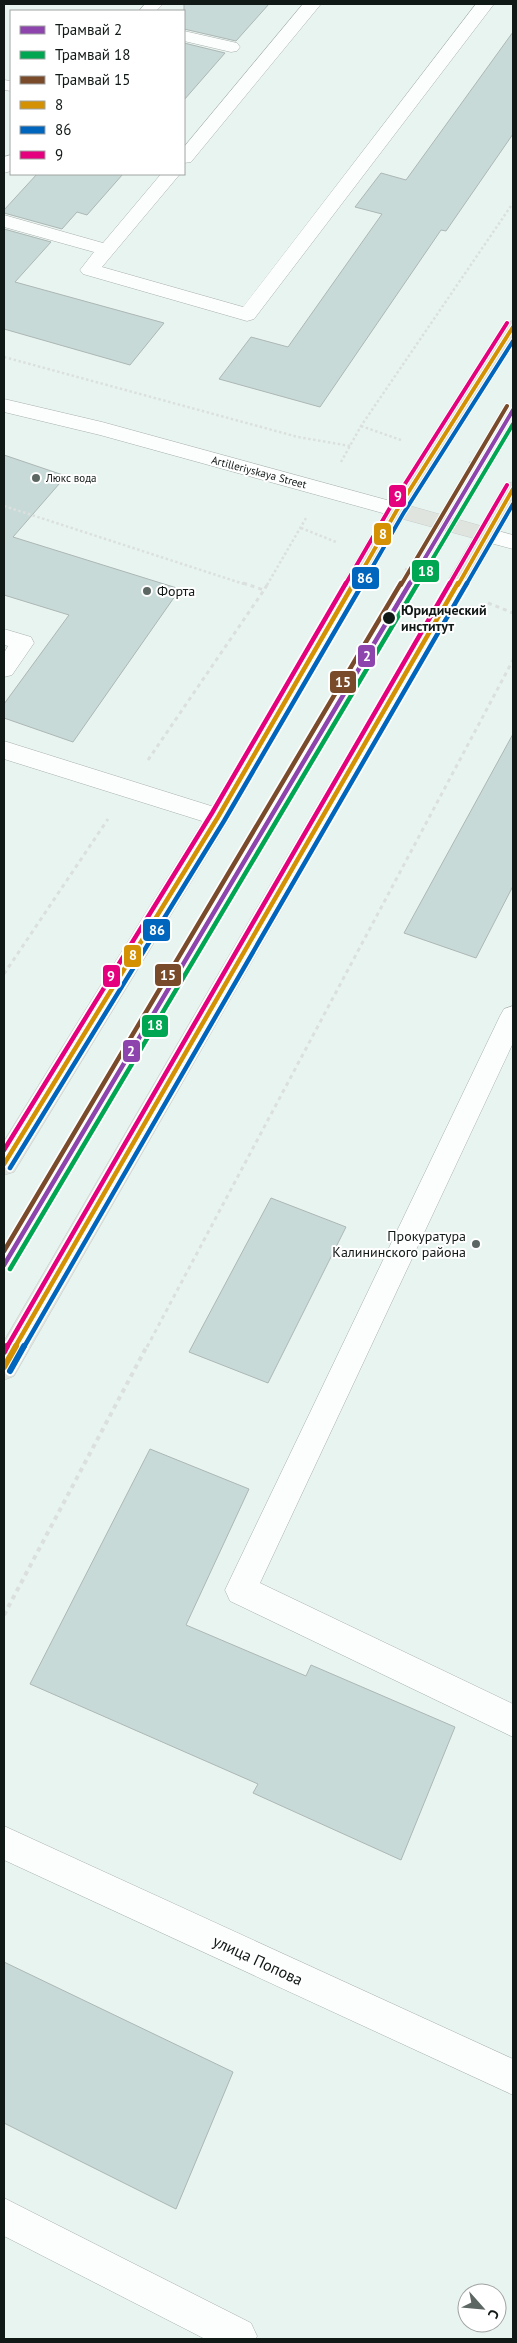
<svg xmlns="http://www.w3.org/2000/svg" width="517" height="2343" font-family="'PT Sans',sans-serif">
<style>
.building{fill:#c7dad8;stroke:#adb7b5}
.lines{fill:none;stroke-linecap:round;stroke-linejoin:round}
.service-casing{stroke:#a8b1ad;stroke-width:1}
.minor-casing{stroke:#a8b1ad;stroke-width:1}
.tertiary-casing{stroke:#a8b1ad;stroke-width:1}
.primary-casing{stroke:#c7cdcb;stroke-width:1}
.path-far2{stroke:#dbe0de;stroke-width:2.5;stroke-dasharray:2.5 2.5;stroke-linecap:butt}
.path-far1{stroke:#dbe0de;stroke-width:3;stroke-dasharray:4 4;stroke-linecap:butt}
.path{stroke:#dbe0de;stroke-width:4;stroke-dasharray:4.5 4.5;stroke-linecap:butt}
.service{fill:#fcfdfd;fill-rule:evenodd}
.minor{fill:#fcfdfd;fill-rule:evenodd}
.tertiary{fill:#fcfdfd;fill-rule:evenodd}
.primary{fill:#dfe4df;fill-rule:evenodd}
.bus-1-far2-casing{stroke:#fff;stroke-width:6}
.bus-1-far1-casing{stroke:#fff;stroke-width:8}
.bus-1-casing{stroke:#fff;stroke-width:10}
.bus-2-far2-casing{stroke:#fff;stroke-width:6}
.bus-2-far1-casing{stroke:#fff;stroke-width:8}
.bus-2-casing{stroke:#fff;stroke-width:10}
.bus-3-far2-casing{stroke:#fff;stroke-width:6}
.bus-3-far1-casing{stroke:#fff;stroke-width:8}
.bus-3-casing{stroke:#fff;stroke-width:10}
.bus-1-far2{stroke:#d49103;stroke-width:4}
.bus-1-far1{stroke:#d49103;stroke-width:4.5}
.bus-1{stroke:#d49103;stroke-width:6}
.bus-2-far2{stroke:#0065bd;stroke-width:4}
.bus-2-far1{stroke:#0065bd;stroke-width:4.5}
.bus-2{stroke:#0065bd;stroke-width:6}
.bus-3-far2{stroke:#e5007d;stroke-width:4}
.bus-3-far1{stroke:#e5007d;stroke-width:4.5}
.bus-3{stroke:#e5007d;stroke-width:6}
.tram-1-far1-casing{stroke:#fff;stroke-width:6}
.tram-1-casing{stroke:#fff;stroke-width:8}
.tram-2-far1-casing{stroke:#fff;stroke-width:6}
.tram-2-casing{stroke:#fff;stroke-width:8}
.tram-3-far1-casing{stroke:#fff;stroke-width:6}
.tram-3-casing{stroke:#fff;stroke-width:8}
.tram-1-far1{stroke:#8e44ad;stroke-width:4}
.tram-1{stroke:#8e44ad;stroke-width:4.5}
.tram-2-far1{stroke:#00a651;stroke-width:4}
.tram-2{stroke:#00a651;stroke-width:4.5}
.tram-3-far1{stroke:#7a4b2a;stroke-width:4}
.tram-3{stroke:#7a4b2a;stroke-width:4.5}
.poi-dot{fill:#5c6662;stroke:#fff;stroke-width:2}
.stop-dot{fill:#111916;stroke:#fff;stroke-width:2}
.labels{text-anchor:middle;stroke-width:4;stroke-linejoin:round;paint-order:stroke}
.far-street-label{font-size:11px;fill:#111916;stroke:#fff}
.far-poi-label{font-size:11px;fill:#111916;stroke:#fff;text-anchor:start}
.poi-label{font-size:14px;fill:#111916;stroke:#fff;text-anchor:start}
.stop-label{font-size:14px;font-weight:bold;fill:#111916;stroke:#fff;text-anchor:start}
.near-street-label{font-size:16px;fill:#111916;stroke:#fff}
.line-badge{stroke:#fff;stroke-width:2}
.badge-label{font-size:14px;text-anchor:middle;font-weight:bold;fill:#fff}
</style>
<rect width="100%" height="100%" fill="#e8f4ef"/>
<g class="building">
<polygon points="184,4 269,4 236,41 184,29"/>
<polygon points="513,32 513,134 446,231 441,230 320,407 219,379 251,337 288,347 382,214 355,207 381,173 406,180"/>
<polygon points="184,43 225,53 184,100"/>
<polygon points="37,174 123,174 87,215 77,212 62,229 4,213 4,210"/>
<polygon points="4,229 51,242 15,282 164,323 130,365 4,329"/>
<polygon points="4,455 66,476 13,537 180,589 73,742 4,718 4,704 69,615 4,595"/>
<polygon points="513,734 513,886 476,958 404,933"/>
<polygon points="271,1198 346,1227 268,1383 189,1352"/>
<polygon points="150,1449 249,1489 186,1625 306,1676 311,1665 455,1727 401,1860 253,1793 258,1784 30,1684"/>
<polygon points="4,1962 233,2072 176,2209 4,2123"/>
</g>
<g class="lines">
<defs>
<g id="service">
<polygon points="303,4 321,4 191,162 184,163 184,147"/>
<polygon points="476,4 494,4 254,319 247,321 240,319 83,274 80,270 94,252 4,227 4,215 103,243 161,174 180,174 102,267 243,307"/>
<polygon points="184,31 237,43 240,47 237,51 231,52 184,41"/>
<polygon points="4,629 31,637 34,643 12,675 4,677 4,653 8,646 4,645"/>
<polygon points="4,741 227,811 230,817 227,823 218,826 4,759"/>
<polygon points="513,1006 513,1043 260,1583 513,1704 513,1737 230,1601 225,1590 500,1016 504,1009"/>
<polygon points="4,2198 251,2323 257,2336 256,2339 205,2339 4,2236"/>
</g>
<g id="minor">
<polygon points="145,4 163,4 156,11 139,11"/>
<polygon points="4,80 11,81 11,91 4,90"/>
<polygon points="11,155 11,171 4,173 4,157"/>
<polygon points="4,1826 513,2059 513,2095 4,1860"/>
</g>
<g id="tertiary">
<polygon points="4,399 102,422 405,505 408,510 405,515 397,517 100,435 4,412"/>
<polygon points="487,528 513,535 513,549 479,540 476,535 479,530"/>
</g>
<polygon id="primary" points="513,321 513,342 410,506 481,526 505,484 513,482 513,507 14,1376 4,1380 4,1341 473,538 403,519 227,823 14,1172 4,1175 4,1141 209,811 386,510 503,327 506,323"/>
</defs>
<use href="#service" class="service-casing"/>
<use href="#minor" class="minor-casing"/>
<use href="#tertiary" class="tertiary-casing"/>
<use href="#primary" class="primary-casing"/>
<g class="path-far2">
<polyline points="4,357 298,437 350,446"/>
<polyline points="361,426 401,440"/>
<polyline points="341,462 361,426 513,203"/>
<polyline points="469,462 487,468"/>
<polyline points="4,506 247,585"/>
<polyline points="301,528 336,542"/>
<polyline points="405,569 422,576"/>
<polyline points="267,585 306,518"/>
</g>
<g class="path-far1">
<polyline points="243,583 264,590 268,583"/>
<polyline points="488,603 513,613"/>
<polyline points="148,760 264,590"/>
<polyline points="4,974 108,819"/>
<polyline points="147,1347 513,660"/>
</g>
<polyline class="path" points="4,1615 147,1346"/>
<use href="#service" class="service"/>
<use href="#minor" class="minor"/>
<use href="#tertiary" class="tertiary"/>
<use href="#primary" class="primary"/>
<defs>
<g id="bus-1-far2">
<polyline points="354,585 397,510 513,327"/>
<polyline points="458,585 513,489"/>
</g>
<g id="bus-1-far1">
<polyline points="4,1164 218,817 354,583"/>
<polyline points="15,1347 458,583"/>
</g>
<polyline id="bus-1" points="4,1367 16,1346"/>
<g id="bus-2-far2">
<polyline points="362,585 403,514 513,341"/>
<polyline points="466,585 513,504"/>
</g>
<g id="bus-2-far1">
<polyline points="10,1168 224,821 363,583"/>
<polyline points="24,1347 467,583"/>
</g>
<polyline id="bus-2" points="10,1371 24,1346"/>
<g id="bus-3-far2">
<polyline points="345,585 391,506 507,323"/>
<polyline points="449,585 507,485"/>
</g>
<g id="bus-3-far1">
<polyline points="4,1150 212,813 346,583"/>
<polyline points="7,1347 450,583"/>
</g>
<polyline id="bus-3" points="4,1352 7,1346"/>
</defs>
<use href="#bus-1-far2" class="bus-1-far2-casing"/>
<use href="#bus-1-far1" class="bus-1-far1-casing"/>
<use href="#bus-1" class="bus-1-casing"/>
<use href="#bus-2-far2" class="bus-2-far2-casing"/>
<use href="#bus-2-far1" class="bus-2-far1-casing"/>
<use href="#bus-2" class="bus-2-casing"/>
<use href="#bus-3-far2" class="bus-3-far2-casing"/>
<use href="#bus-3-far1" class="bus-3-far1-casing"/>
<use href="#bus-3" class="bus-3-casing"/>
<use href="#bus-1-far2" class="bus-1-far2"/>
<use href="#bus-1-far1" class="bus-1-far1"/>
<use href="#bus-1" class="bus-1"/>
<use href="#bus-2-far2" class="bus-2-far2"/>
<use href="#bus-2-far1" class="bus-2-far1"/>
<use href="#bus-2" class="bus-2"/>
<use href="#bus-3-far2" class="bus-3-far2"/>
<use href="#bus-3-far1" class="bus-3-far1"/>
<use href="#bus-3" class="bus-3"/>
<defs>
<polyline id="tram-1-far1" points="409,585 513,410"/>
<polyline id="tram-1" points="4,1265 410,583"/>
<polyline id="tram-2-far1" points="417,585 513,424"/>
<polyline id="tram-2" points="10,1269 418,583"/>
<polyline id="tram-3-far1" points="401,585 507,406"/>
<polyline id="tram-3" points="4,1251 401,583"/>
</defs>
<use href="#tram-1-far1" class="tram-1-far1-casing"/>
<use href="#tram-1" class="tram-1-casing"/>
<use href="#tram-2-far1" class="tram-2-far1-casing"/>
<use href="#tram-2" class="tram-2-casing"/>
<use href="#tram-3-far1" class="tram-3-far1-casing"/>
<use href="#tram-3" class="tram-3-casing"/>
<use href="#tram-1-far1" class="tram-1-far1"/>
<use href="#tram-1" class="tram-1"/>
<use href="#tram-2-far1" class="tram-2-far1"/>
<use href="#tram-2" class="tram-2"/>
<use href="#tram-3-far1" class="tram-3-far1"/>
<use href="#tram-3" class="tram-3"/>
</g>
<g class="poi-dot">
<circle cx="36" cy="478" r="5"/>
<circle cx="147" cy="591" r="5"/>
<circle cx="476" cy="1244" r="5"/>
</g>
<circle class="stop-dot" cx="389" cy="618" r="7"/>
<g class="labels">
<g class="far-street-label">
<text transform="translate(259 472) rotate(15)" y="4">Artilleriyskaya Street</text>
</g>
<g class="far-poi-label">
<text x="46" y="482">Люкс вода</text>
</g>
<g class="poi-label">
<text x="157" y="596">Форта</text>
<text x="466" y="1241" text-anchor="end">Прокуратура<tspan x="466" dy="16">Калининского района</tspan></text>
</g>
<g class="stop-label">
<text x="401" y="615">Юридический<tspan x="401" dy="16">институт</tspan></text>
</g>
<g class="near-street-label">
<text transform="translate(258 1960) rotate(25)" y="6">улица Попова</text>
</g>
</g>
<g class="line-badge">
<rect x="388" y="484" width="19" height="24" rx="5" fill="#e5007d"/>
<rect x="373" y="522" width="19" height="24" rx="5" fill="#d49103"/>
<rect x="411" y="559" width="29" height="24" rx="5" fill="#00a651"/>
<rect x="351" y="566" width="29" height="24" rx="5" fill="#0065bd"/>
<rect x="357" y="644" width="19" height="24" rx="5" fill="#8e44ad"/>
<rect x="329" y="670" width="28" height="24" rx="5" fill="#7a4b2a"/>
<rect x="142" y="918" width="29" height="24" rx="5" fill="#0065bd"/>
<rect x="123" y="944" width="19" height="24" rx="5" fill="#d49103"/>
<rect x="154" y="963" width="28" height="24" rx="5" fill="#7a4b2a"/>
<rect x="102" y="964" width="19" height="24" rx="5" fill="#e5007d"/>
<rect x="141" y="1014" width="28" height="24" rx="5" fill="#00a651"/>
<rect x="122" y="1039" width="19" height="24" rx="5" fill="#8e44ad"/>
</g>
<g class="badge-label">
<text x="398" y="501">9</text>
<text x="383" y="539">8</text>
<text x="426" y="576">18</text>
<text x="365" y="583">86</text>
<text x="367" y="661">2</text>
<text x="343" y="687">15</text>
<text x="157" y="935">86</text>
<text x="133" y="960">8</text>
<text x="168" y="980">15</text>
<text x="111" y="981">9</text>
<text x="155" y="1030">18</text>
<text x="131" y="1056">2</text>
</g>
<rect width="517" height="2343" fill="none" stroke="#111916" stroke-width="10"/>
<rect x="10" y="10" width="175" height="165" fill="#ffffff" stroke="#a0a3a2"/>
<rect x="20" y="26" width="25" height="8" fill="#8e44ad" stroke="#a0a3a2"/>
<text x="55" y="35" font-size="15" fill="#111916">Трамвай 2</text>
<rect x="20" y="51" width="25" height="8" fill="#00a651" stroke="#a0a3a2"/>
<text x="55" y="60" font-size="15" fill="#111916">Трамвай 18</text>
<rect x="20" y="76" width="25" height="8" fill="#7a4b2a" stroke="#a0a3a2"/>
<text x="55" y="85" font-size="15" fill="#111916">Трамвай 15</text>
<rect x="20" y="101" width="25" height="8" fill="#d49103" stroke="#a0a3a2"/>
<text x="55" y="110" font-size="15" fill="#111916">8</text>
<rect x="20" y="126" width="25" height="8" fill="#0065bd" stroke="#a0a3a2"/>
<text x="55" y="135" font-size="15" fill="#111916">86</text>
<rect x="20" y="151" width="25" height="8" fill="#e5007d" stroke="#a0a3a2"/>
<text x="55" y="160" font-size="15" fill="#111916">9</text>
<g transform="translate(482 2308) rotate(117)"><circle r="24" fill="#ffffff" stroke="#a0a3a2"/>
<path d="M0-4L9 19L0 12L-9 19Z" fill="#5c6662"/>
<text y="-8" font-size="14" font-weight="bold" text-anchor="middle" fill="#111916">С</text>
</g>
</svg>
